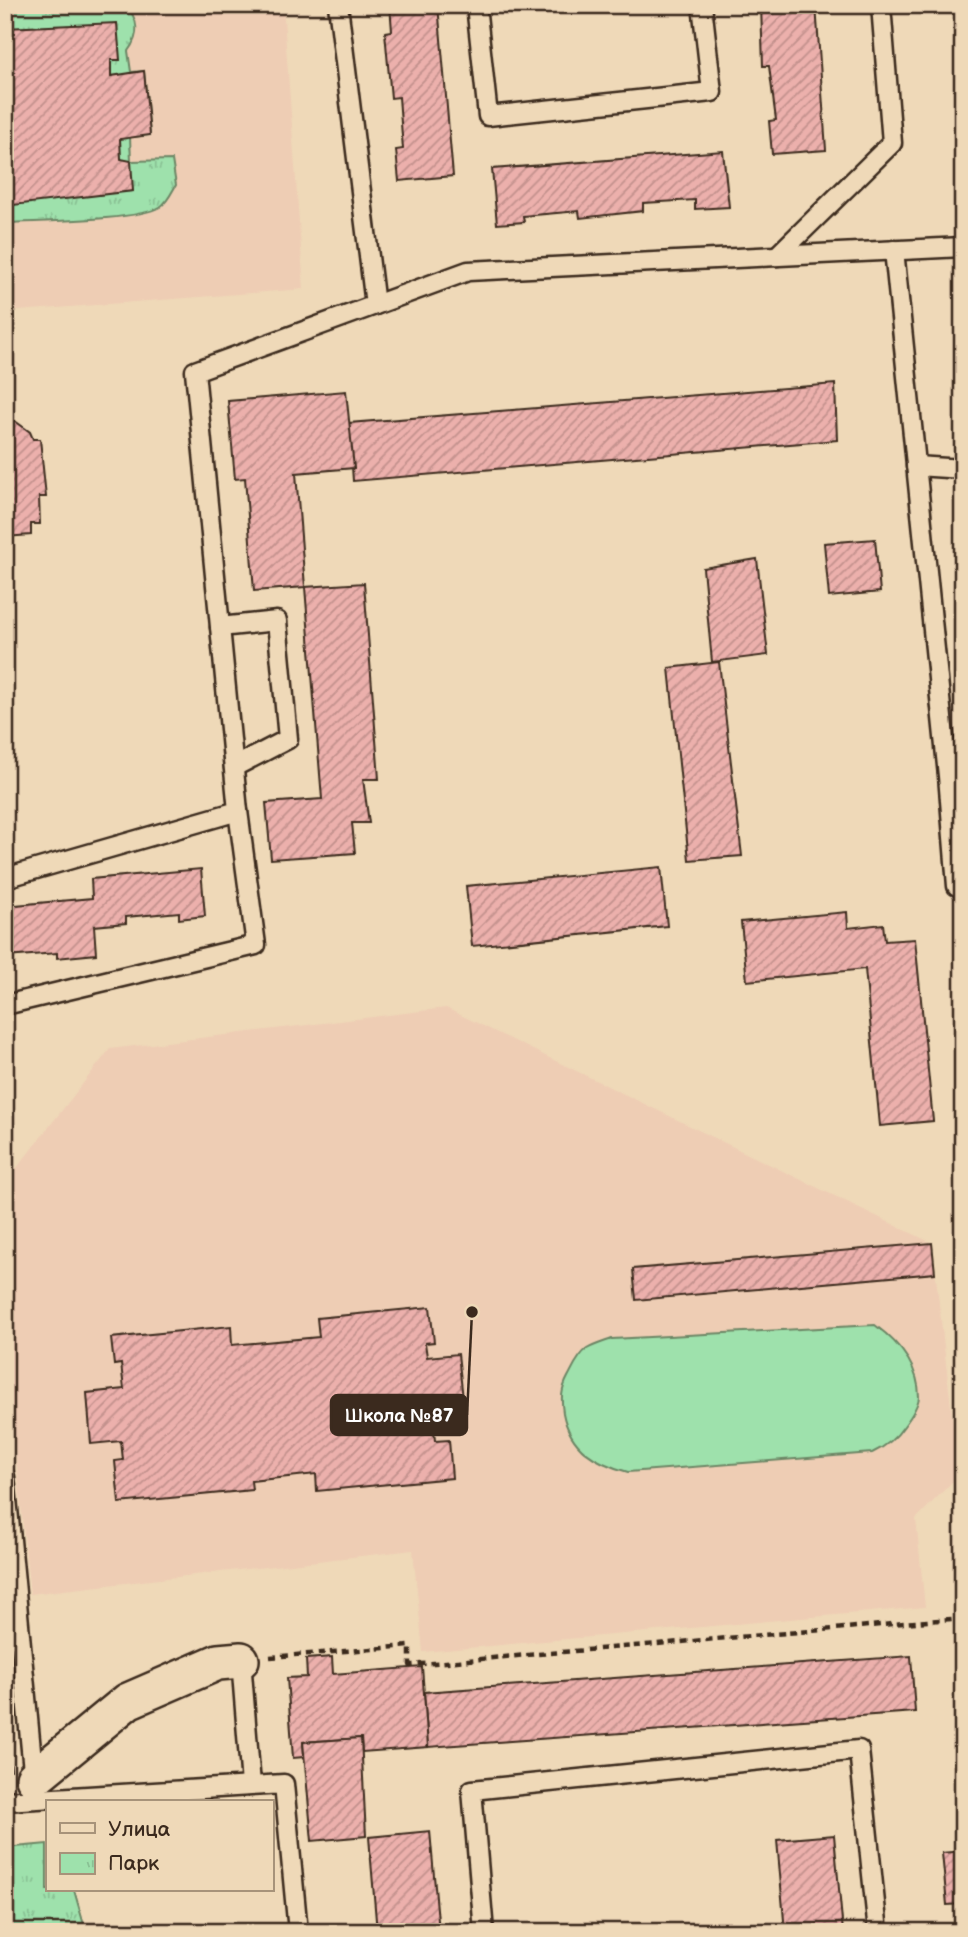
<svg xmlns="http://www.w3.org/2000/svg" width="968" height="1937" font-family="'Balsamiq Sans',sans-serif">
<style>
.built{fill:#eecdb4}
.park{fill:url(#park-tufts);stroke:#6c8665;stroke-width:2}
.pitch{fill:#9ee1ac;stroke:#6c8665;stroke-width:2}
.building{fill:url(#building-hatch);stroke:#3b2a1e;stroke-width:2}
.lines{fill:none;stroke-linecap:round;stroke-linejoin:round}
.lane-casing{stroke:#3b2a1e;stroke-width:23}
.street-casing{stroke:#3b2a1e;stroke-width:40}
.path{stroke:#3b2a1e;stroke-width:4.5;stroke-dasharray:7 5;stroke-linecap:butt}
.lane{stroke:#efd9b8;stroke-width:18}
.street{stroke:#efd9b8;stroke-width:35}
.leader{fill:none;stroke:#3b2a1e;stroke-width:2.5}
.callout-dot{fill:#3b2a1e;stroke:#efd9b8;stroke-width:2.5}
.callout{fill:#3b2a1e;stroke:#3b2a1e;stroke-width:2.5}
.callout-label{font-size:19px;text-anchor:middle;font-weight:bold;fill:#fff}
</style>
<defs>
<pattern id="park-tufts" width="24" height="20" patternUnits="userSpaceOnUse" patternTransform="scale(1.75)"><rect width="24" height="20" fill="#9ee1ac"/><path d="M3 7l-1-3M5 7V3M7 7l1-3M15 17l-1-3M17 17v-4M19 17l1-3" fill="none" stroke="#89c194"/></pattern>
<pattern id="building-hatch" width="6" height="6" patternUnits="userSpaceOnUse" patternTransform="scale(1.75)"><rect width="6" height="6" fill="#ecb0ac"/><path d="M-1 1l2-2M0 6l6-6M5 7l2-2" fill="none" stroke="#c08f8b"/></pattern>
</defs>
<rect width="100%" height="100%" fill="#efd9b8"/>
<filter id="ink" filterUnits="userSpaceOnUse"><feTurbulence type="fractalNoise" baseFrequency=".0143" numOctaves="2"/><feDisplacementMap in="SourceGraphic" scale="14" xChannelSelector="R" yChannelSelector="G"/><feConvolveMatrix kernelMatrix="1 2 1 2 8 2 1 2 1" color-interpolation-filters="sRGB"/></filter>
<g filter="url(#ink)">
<g class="built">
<polygon points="5,5 283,5 304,289 5,312"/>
<polygon points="446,1008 932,1243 959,1475 916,1519 925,1607 423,1652 413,1550 30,1594 5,1351 5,1183 110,1049"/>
</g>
<g class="park">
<path d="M 25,5 L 125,5 C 139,19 140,35 128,51 L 131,72 L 144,71 L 150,135 L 130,137 L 131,161 L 172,160 L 176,185 C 172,192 167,203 160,207 C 136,221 41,221 8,223 L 5,204 L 5,7 Z"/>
<polygon points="47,1844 47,1890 74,1890 86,1932 5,1932 5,1848"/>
</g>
<path class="pitch" d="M 875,1325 C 898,1342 919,1366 919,1397 C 918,1406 910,1418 904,1426 C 896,1438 885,1447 872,1453 L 628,1472 C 596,1463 570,1449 563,1413 C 561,1399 561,1390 568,1377 C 573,1368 578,1355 587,1349 C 594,1345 604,1342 612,1339 Z"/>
<g class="building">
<polygon points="390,5 438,5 453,176 399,181 396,150 403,149 399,97 391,98 385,32 392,31"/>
<polygon points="761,5 816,5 826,150 772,154 769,121 776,120 769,66 763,66"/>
<polygon points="117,23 120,60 111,60 111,76 144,71 150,135 120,139 121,159 131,161 133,191 5,206 5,28"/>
<polygon points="723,151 729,207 695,209 695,200 643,203 643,211 580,218 579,211 523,216 524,222 497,224 492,169"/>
<polygon points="835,384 837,440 353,481 349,423"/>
<polygon points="346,391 354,468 296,473 305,587 254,591 245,478 235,479 228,401"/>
<polygon points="15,421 30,432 33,439 40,439 46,497 39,497 40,524 31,524 31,535 5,537 5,423"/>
<polygon points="875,539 880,592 829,597 824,543"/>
<polygon points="757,559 768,655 712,662 703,568"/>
<polygon points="364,583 379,779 363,779 369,823 352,823 355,853 271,859 266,803 322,799 305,587"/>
<polygon points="719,662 742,856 689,860 669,668"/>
<polygon points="661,867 667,926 472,946 466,886"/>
<polygon points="201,869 205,916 179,919 179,912 126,917 126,923 94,926 96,954 57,958 57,953 6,957 5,964 5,906 92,898 91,879"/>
<polygon points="847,912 848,928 883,924 885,941 915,939 933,1121 880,1126 865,969 747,981 741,922"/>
<polygon points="932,1243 935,1273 636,1300 633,1269"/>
<polygon points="430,1307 434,1342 425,1343 427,1357 458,1354 465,1417 433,1421 435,1441 449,1440 452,1478 317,1491 316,1474 251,1481 252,1490 119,1503 115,1461 123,1460 121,1441 91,1444 87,1393 124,1389 121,1364 114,1365 111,1338 231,1326 232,1345 319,1337 317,1318"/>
<polygon points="911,1656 915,1712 428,1747 424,1692"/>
<polygon points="332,1657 333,1674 422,1667 428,1747 362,1752 361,1738 303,1742 304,1757 293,1758 287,1678 307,1677 306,1659"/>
<polygon points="5,1703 11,1770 5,1771"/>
<polygon points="361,1738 366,1836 312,1841 303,1742"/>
<polygon points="430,1831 439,1932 377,1932 369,1837"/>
<polygon points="834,1835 843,1932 785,1932 777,1840"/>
<polygon points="963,1851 963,1904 947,1905 942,1853"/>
</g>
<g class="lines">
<defs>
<g id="lane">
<polyline points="338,5 375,305"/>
<polyline points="476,5 488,116 712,92 702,5"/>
<polyline points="894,250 948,776 957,886 963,885"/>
<polyline points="777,256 892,143 881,5"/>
<polyline points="916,466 963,469"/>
<polyline points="220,627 277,621 288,739 234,767"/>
<polyline points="5,878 238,811 195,371 468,271 963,247"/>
<polyline points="5,1005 256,945 238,811"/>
<polyline points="5,1477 34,1781"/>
<polyline points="241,1660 251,1785"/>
<polyline points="5,1801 284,1784 298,1932"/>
<polyline points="484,1932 472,1790 859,1750 878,1932"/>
</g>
<polyline id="street" points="34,1778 128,1701 218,1662 241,1660"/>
</defs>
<use href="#lane" class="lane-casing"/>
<use href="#street" class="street-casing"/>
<polyline class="path" points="270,1657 410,1646 410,1665 963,1618"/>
<use href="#lane" class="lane"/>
<use href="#street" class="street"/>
</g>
</g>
<path class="leader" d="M472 1312L467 1415"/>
<circle class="callout-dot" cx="472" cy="1312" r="7"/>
<rect class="callout" x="331" y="1395" width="136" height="40" rx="7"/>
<g class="callout-label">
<text x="399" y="1422">Школа №87</text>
</g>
<rect width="968" height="1937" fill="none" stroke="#efd9b8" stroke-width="28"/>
<rect x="14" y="14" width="940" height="1909" fill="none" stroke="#3b2a1e" stroke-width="2.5" filter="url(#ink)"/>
<rect x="46" y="1800" width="228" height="91" fill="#efd9b8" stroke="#a7937a" stroke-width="2"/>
<rect x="60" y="1823" width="35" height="10" fill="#efd9b8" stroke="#a7937a" stroke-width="2"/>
<text x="108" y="1836" font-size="21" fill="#3b2a1e">Улица</text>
<rect x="60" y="1853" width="35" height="21" fill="url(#park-tufts)" stroke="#a7937a" stroke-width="2"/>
<text x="108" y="1870" font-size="21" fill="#3b2a1e">Парк</text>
</svg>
